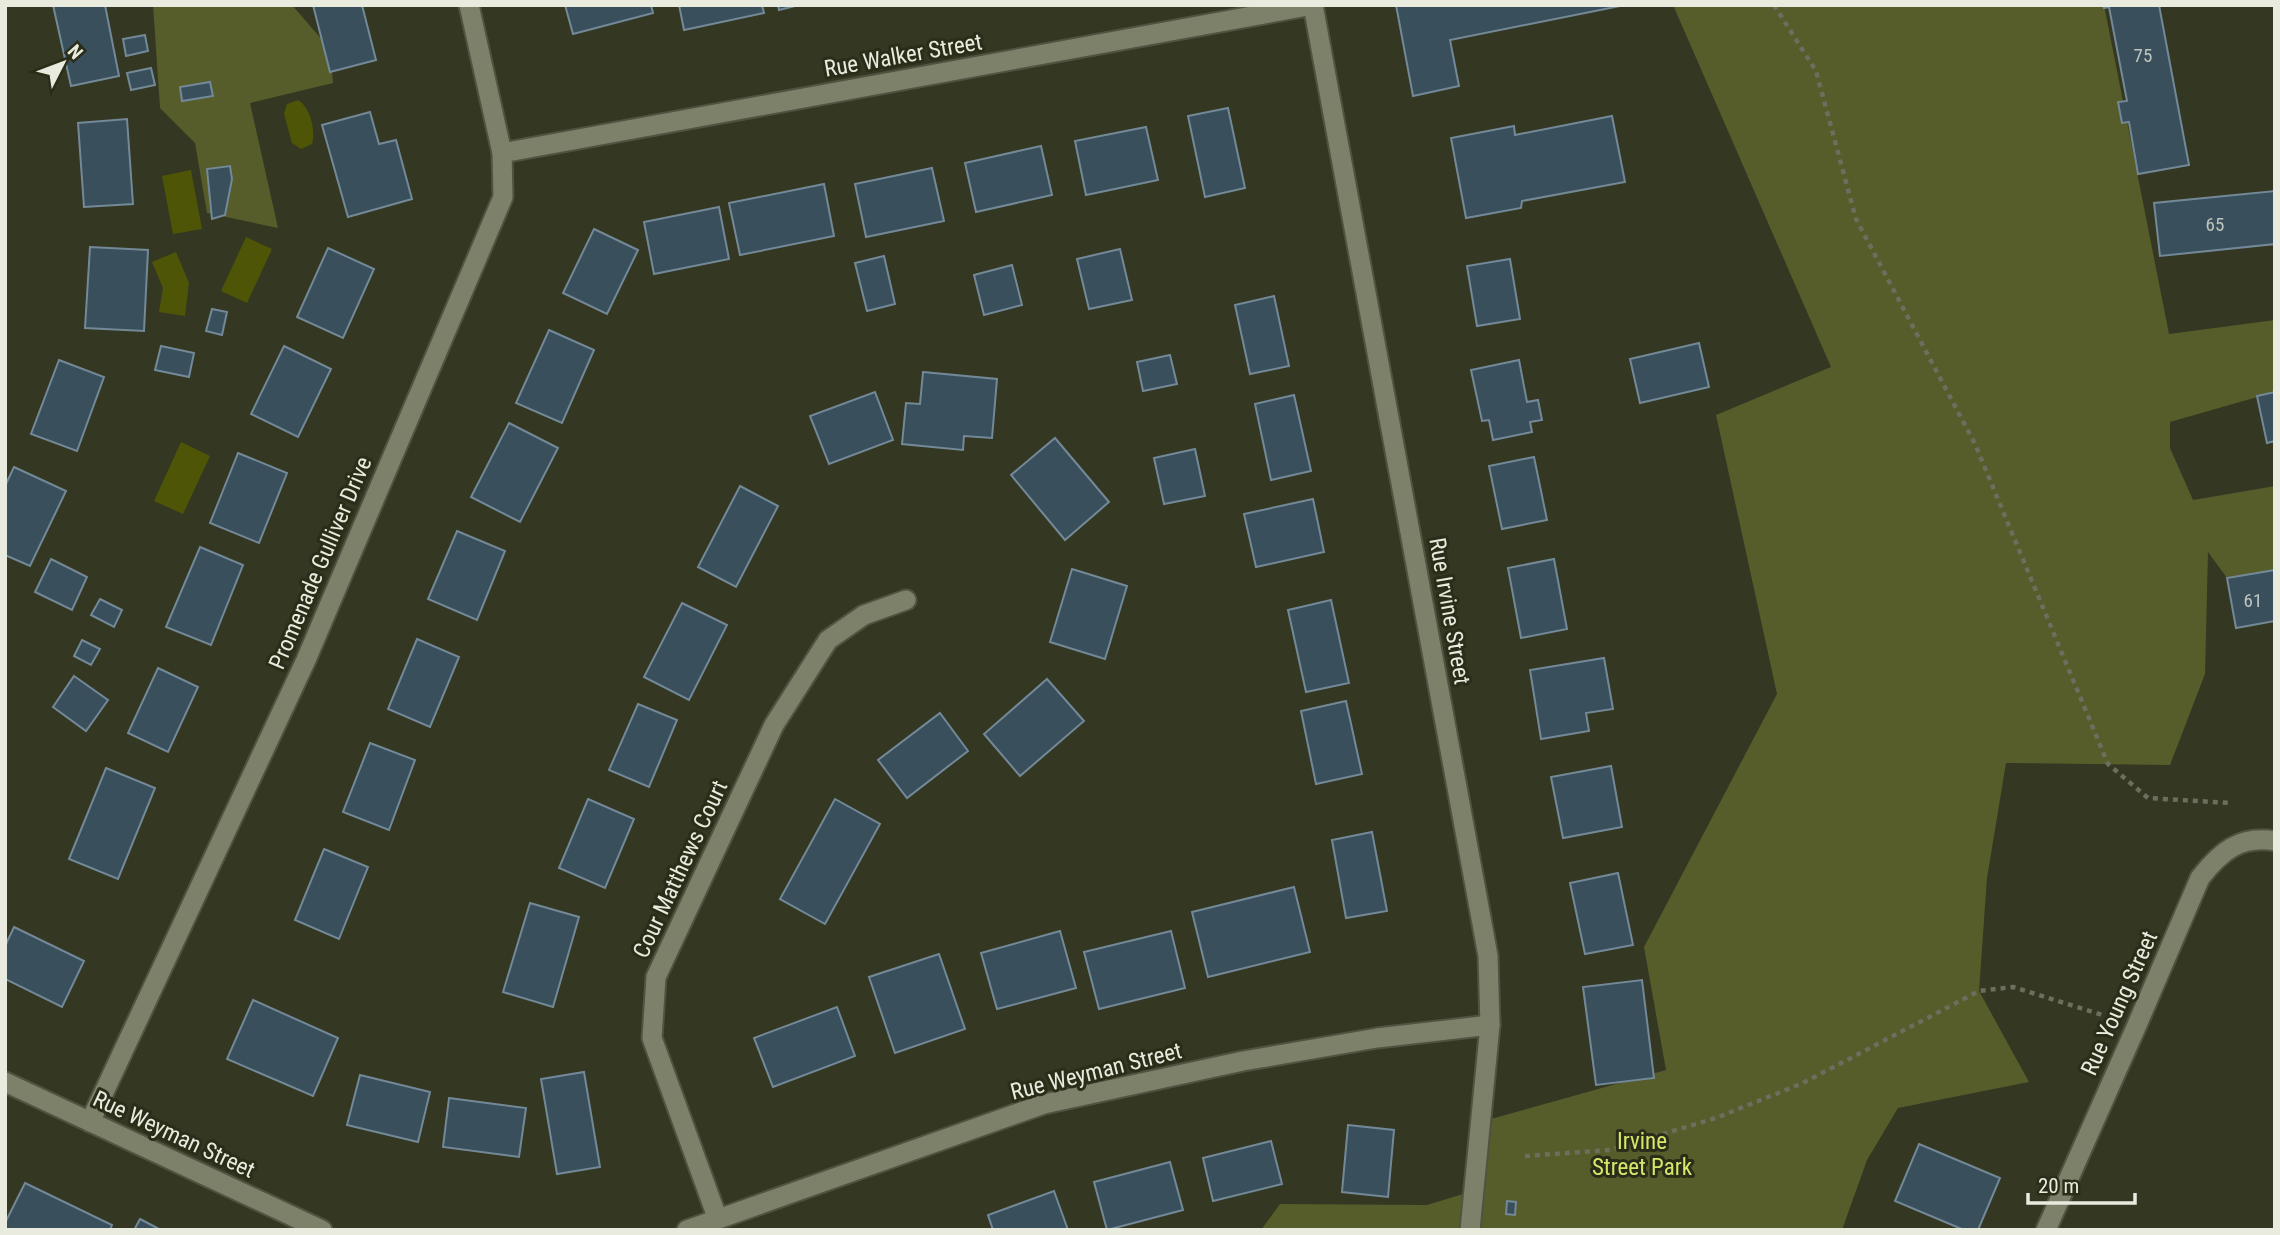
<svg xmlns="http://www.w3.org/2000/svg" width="2280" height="1235" font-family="'Roboto Condensed',sans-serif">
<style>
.green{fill:#575c2b}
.water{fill:#4f5506}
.building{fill:#3a4f5c;stroke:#738998;stroke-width:2}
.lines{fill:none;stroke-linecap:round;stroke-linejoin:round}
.minor-casing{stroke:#515341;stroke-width:23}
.tertiary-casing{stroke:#515341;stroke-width:23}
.path{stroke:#6c6f5d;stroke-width:4.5;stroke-dasharray:5 5;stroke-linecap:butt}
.minor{stroke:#7e816a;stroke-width:19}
.tertiary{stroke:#7e816a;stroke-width:19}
.labels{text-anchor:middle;stroke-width:6;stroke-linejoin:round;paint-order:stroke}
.number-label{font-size:19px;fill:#bdc4be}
.street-label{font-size:23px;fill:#e9ebde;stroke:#2a2d18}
.park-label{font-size:23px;fill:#d9e66b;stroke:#2a2d18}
</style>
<rect width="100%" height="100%" fill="#343722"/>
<g class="green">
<polygon points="153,5 292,5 330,49 333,83 250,103 278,228 207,213 195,143 160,108"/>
<polygon points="1673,5 2104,5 2169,334 2275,320 2275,392 2170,422 2170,448 2193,500 2275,486 2275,570 2227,578 2208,552 2205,674 2170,765 2006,763 1987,878 1979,991 2029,1082 1898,1108 1867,1160 1842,1230 1261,1230 1280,1204 1427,1205 1473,1191 1480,1122 1666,1070 1644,947 1777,694 1716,415 1831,367"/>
</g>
<g class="water">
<path d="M 298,100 C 310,107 316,131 312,144 L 301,149 L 292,143 L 284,114 L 287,104 Z"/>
<polygon points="191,170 202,229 173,234 162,176"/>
<polygon points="246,237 272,249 247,303 221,291"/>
<polygon points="176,252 189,283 185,316 159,312 163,288 152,262"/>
<polygon points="181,442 210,456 183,514 154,501"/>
</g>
<g class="building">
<polygon points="53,5 105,5 119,76 71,86"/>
<polygon points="313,5 362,5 376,60 330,72"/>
<polygon points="565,5 651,5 653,13 573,34"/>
<polygon points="679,5 762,5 764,13 684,30"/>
<polygon points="778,5 799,5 779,10"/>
<polygon points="1396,5 1625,5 1450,40 1459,86 1413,96"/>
<polygon points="2103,5 2159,5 2189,165 2138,174 2129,122 2122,123 2118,102 2127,101 2109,7 2104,8"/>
<polygon points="145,35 148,51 126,56 123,39"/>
<polygon points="151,68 155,85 131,90 127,73"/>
<polygon points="210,82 213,96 182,101 180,87"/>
<polygon points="1228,108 1245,188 1205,197 1188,116"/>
<polygon points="370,112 379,144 396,140 412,199 348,217 322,125"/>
<polygon points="1612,116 1625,182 1522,201 1521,208 1466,218 1451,138 1514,126 1515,135"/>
<polygon points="127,119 133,204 84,207 78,123"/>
<polygon points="1146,127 1158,180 1086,195 1075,141"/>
<polygon points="1041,146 1052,195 976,212 965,163"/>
<polygon points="230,166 232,179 225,215 212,219 207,169"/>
<polygon points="932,168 944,221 866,237 855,184"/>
<polygon points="824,184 834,236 740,255 729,203"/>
<polygon points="2275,191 2275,244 2160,256 2154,203"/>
<polygon points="719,207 729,259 654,274 644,222"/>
<polygon points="594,229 638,250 607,314 563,293"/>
<polygon points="90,247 148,250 144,331 85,328"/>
<polygon points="328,248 374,269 343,338 297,317"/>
<polygon points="1120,249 1132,300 1089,309 1077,259"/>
<polygon points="884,256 895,304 867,311 855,263"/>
<polygon points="1510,259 1520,319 1477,326 1467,266"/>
<polygon points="1012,265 1022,305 984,315 974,275"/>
<polygon points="1274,296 1289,366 1250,374 1235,305"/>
<polygon points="212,309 227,312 222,335 206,331"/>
<polygon points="549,330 594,350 562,423 516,403"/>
<polygon points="1699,343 1709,387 1640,403 1630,359"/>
<polygon points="161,346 194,353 189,377 155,370"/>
<polygon points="284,346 331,369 298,437 251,414"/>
<polygon points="1170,355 1177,384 1143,391 1137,362"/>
<polygon points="59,360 104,377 77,451 31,434"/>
<polygon points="1519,360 1527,402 1538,400 1542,420 1530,422 1532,432 1493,440 1489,420 1482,421 1471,370"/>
<polygon points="923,372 997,379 992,438 964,436 963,450 902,444 906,403 920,404"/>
<polygon points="875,392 893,440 829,464 810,416"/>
<polygon points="2275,392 2275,441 2267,443 2257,396"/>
<polygon points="1294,395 1311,471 1271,480 1255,404"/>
<polygon points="509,423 558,448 520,522 471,497"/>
<polygon points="1055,438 1109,502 1065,540 1011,475"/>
<polygon points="1195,449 1205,496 1164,504 1154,458"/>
<polygon points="238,453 287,473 259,543 210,523"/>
<polygon points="1534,457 1547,520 1502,529 1489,466"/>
<polygon points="14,467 66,491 30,566 5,555 5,486"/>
<polygon points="740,486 778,506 736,587 698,567"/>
<polygon points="1313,499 1324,552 1256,567 1244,514"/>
<polygon points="457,531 505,551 477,620 428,599"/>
<polygon points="200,547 243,565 211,645 166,627"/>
<polygon points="51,559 87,577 72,610 35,592"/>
<polygon points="1554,559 1567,629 1521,638 1508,568"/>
<polygon points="1072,569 1127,586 1105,659 1050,642"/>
<polygon points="2275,570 2275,621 2236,628 2227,578"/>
<polygon points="100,599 122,610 114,627 91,615"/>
<polygon points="1331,600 1349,683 1306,692 1288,610"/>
<polygon points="682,603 727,625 689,700 644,677"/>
<polygon points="417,639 459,657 430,727 388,709"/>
<polygon points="82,640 100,649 91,665 74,656"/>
<polygon points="1604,658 1613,709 1586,713 1589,731 1541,739 1530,670"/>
<polygon points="158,668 198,687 168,752 128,733"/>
<polygon points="74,676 108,700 86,731 53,707"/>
<polygon points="1047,679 1084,721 1020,776 984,734"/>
<polygon points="1346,701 1362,774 1316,784 1301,711"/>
<polygon points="638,704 677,720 649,787 609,770"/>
<polygon points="940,713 968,751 907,798 878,760"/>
<polygon points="370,743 415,760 389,830 343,812"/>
<polygon points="1611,766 1622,827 1563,838 1551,777"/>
<polygon points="106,768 155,788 118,879 69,859"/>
<polygon points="588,799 634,819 605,888 559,868"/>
<polygon points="835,799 880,824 825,924 780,899"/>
<polygon points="1372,832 1387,911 1346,918 1332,840"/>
<polygon points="324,849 368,867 339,939 295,920"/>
<polygon points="1618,873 1633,945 1585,954 1570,883"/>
<polygon points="1294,887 1310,952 1208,977 1192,912"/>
<polygon points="530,903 579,917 553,1007 503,992"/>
<polygon points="14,927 84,961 62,1007 5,979 5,946"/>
<polygon points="1060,931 1076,988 997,1009 981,953"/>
<polygon points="1171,931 1185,988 1099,1009 1084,952"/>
<polygon points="939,954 965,1029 895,1053 869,977"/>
<polygon points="1642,980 1654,1078 1596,1085 1583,987"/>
<polygon points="253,1000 338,1038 313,1096 227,1059"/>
<polygon points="837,1007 855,1056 773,1087 754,1038"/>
<polygon points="584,1072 600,1167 557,1174 541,1079"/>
<polygon points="360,1075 430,1092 418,1142 347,1125"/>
<polygon points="449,1098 526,1108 519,1157 443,1147"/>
<polygon points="1348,1125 1394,1130 1388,1197 1342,1192"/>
<polygon points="1271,1141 1282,1184 1213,1201 1203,1158"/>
<polygon points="1919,1144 2000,1178 1978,1230 1964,1230 1895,1201"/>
<polygon points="1170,1162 1183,1210 1107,1230 1094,1182"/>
<polygon points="25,1183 112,1225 110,1230 5,1230 5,1223"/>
<polygon points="1054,1191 1068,1230 993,1230 988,1215"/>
<polygon points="1507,1201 1516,1202 1515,1215 1506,1214"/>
<polygon points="140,1219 161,1230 134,1230"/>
</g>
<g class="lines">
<defs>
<g id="minor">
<polyline points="502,153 1313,5"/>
<polyline points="5,1082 322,1230"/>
<polyline points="90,1122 306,660 503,197 502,153 469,5"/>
<polyline points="717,1217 652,1038 656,977 774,725 828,640 864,615 906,600"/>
<polyline points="687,1230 1044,1104 1243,1061 1377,1038 1490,1025"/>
<path d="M 2046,1230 L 2137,1025 L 2200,878 C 2220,852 2240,835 2275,841"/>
</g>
<polyline id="tertiary" points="1313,5 1488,956 1490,1025 1470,1230"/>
</defs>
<use href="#minor" class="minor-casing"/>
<use href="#tertiary" class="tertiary-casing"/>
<g class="path">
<polyline points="1774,5 1816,71 1856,219 1975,444 2108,764 2148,798 2230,803"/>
<polyline points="1525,1156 1610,1150 1716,1118 1803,1083 1979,991 2013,987 2106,1016"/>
</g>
<use href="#minor" class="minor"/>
<use href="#tertiary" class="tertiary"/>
</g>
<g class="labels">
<g class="number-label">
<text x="2143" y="62">75</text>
<text x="2215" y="231">65</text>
<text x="2253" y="607">61</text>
</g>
<g class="street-label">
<text transform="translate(903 55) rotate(-10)" y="8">Rue Walker Street</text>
<text transform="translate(320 563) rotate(-67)" y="8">Promenade Gulliver Drive</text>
<text transform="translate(1450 611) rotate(80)" y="8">Rue Irvine Street</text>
<text transform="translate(680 869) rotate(-65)" y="8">Cour Matthews Court</text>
<text transform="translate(2119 1003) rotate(-66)" y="8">Rue Young Street</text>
<text transform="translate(1096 1071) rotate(-14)" y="8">Rue Weyman Street</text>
<text transform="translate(174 1134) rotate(25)" y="8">Rue Weyman Street</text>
</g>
<g class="park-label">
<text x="1642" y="1149">Irvine<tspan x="1642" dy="26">Street Park</tspan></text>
</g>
</g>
<rect width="2280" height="1235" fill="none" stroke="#e9ebde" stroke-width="14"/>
<g transform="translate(63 63) rotate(48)" stroke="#2a2d18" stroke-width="5" paint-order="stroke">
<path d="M0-5L12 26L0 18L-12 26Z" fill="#e9ebde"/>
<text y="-10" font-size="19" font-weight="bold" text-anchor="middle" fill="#e9ebde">N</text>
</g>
<path d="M2028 1193v10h107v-10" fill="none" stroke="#e9ebde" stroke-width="3.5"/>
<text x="2038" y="1193" font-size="21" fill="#e9ebde" stroke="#2a2d18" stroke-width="5" paint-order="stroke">20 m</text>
</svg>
